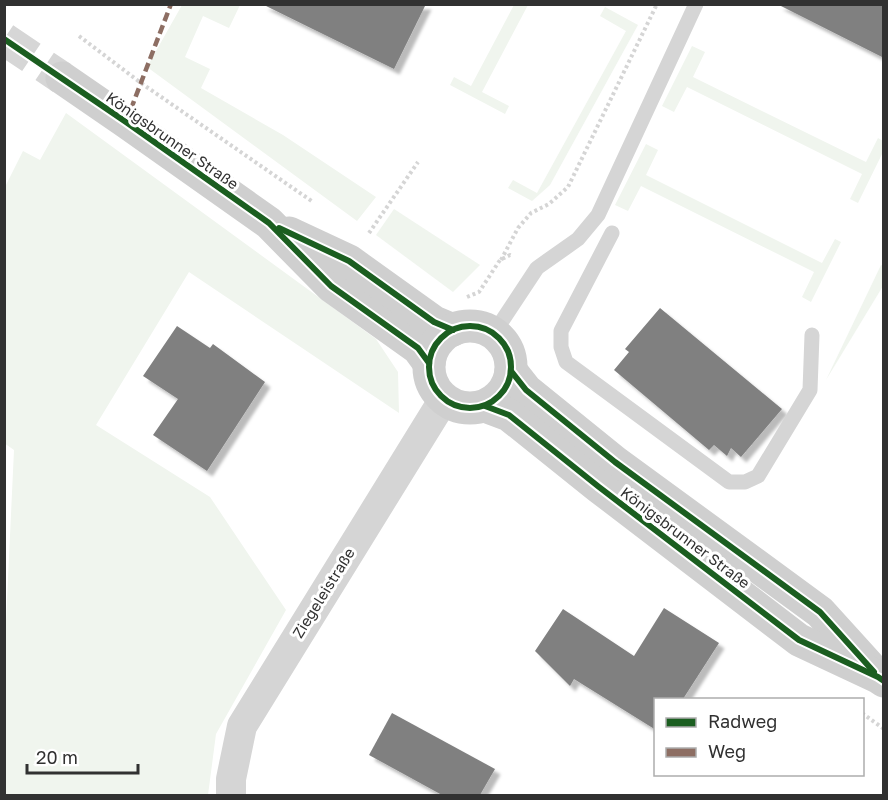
<svg xmlns="http://www.w3.org/2000/svg" width="888" height="800" font-family="'Golos Text',sans-serif">
<style>
.green{fill:#f0f5ee}
.building{fill:#808080;filter:url(#shadow)}
.lines{fill:none;stroke-linecap:round;stroke-linejoin:round}
.secondary-tunnel{stroke:#d6d6d6;stroke-width:33;stroke-dasharray:33 16;stroke-linecap:butt}
.path{stroke:#d5d5d5;stroke-width:4;stroke-dasharray:3 3;stroke-linecap:butt}
.lane{stroke:#d5d5d5;stroke-width:15}
.street{stroke:#d5d5d5;stroke-width:30}
.secondary{stroke:#cfcfcf;stroke-width:33}
.quiet{stroke:#8d6e63;stroke-width:4.5;stroke-dasharray:9 4.5;stroke-linecap:butt}
.cycleway-casing{stroke:#fff;stroke-width:10}
.cycleway{stroke:#1b5e20;stroke-width:6}
.labels{text-anchor:middle;stroke-width:6;stroke-linejoin:round;paint-order:stroke}
.street-label{font-size:15px;fill:#313131;stroke:#fff}
</style>
<defs>
<filter id="shadow"><feDropShadow dx="5.5" dy="5.5" stdDeviation="1.5" flood-color="#0004"/></filter>
</defs>
<rect width="100%" height="100%" fill="#fff"/>
<g class="green">
<polygon points="182,5 240,5 229,28 203,16 185,57 210,69 201,88 283,135 376,197 357,221 147,67"/>
<polygon points="514,5 528,5 482,92 509,106 505,114 450,85 454,77 471,86"/>
<polygon points="605,7 638,25 550,185 532,201 508,188 513,180 537,193 626,31 600,16"/>
<polygon points="692,46 705,52 693,77 866,162 878,138 883,141 883,152 858,203 850,199 862,174 687,87 674,112 662,106"/>
<polygon points="66,113 376,339 398,372 399,413 189,272 96,425 210,497 286,610 216,734 208,795 5,795 5,643 14,450 4,443 5,187 23,151 40,160"/>
<polygon points="646,144 658,150 646,175 822,263 835,239 841,242 811,302 802,297 814,272 641,186 628,211 615,205"/>
<polygon points="394,209 480,265 453,292 376,235"/>
<polygon points="881,265 883,266 883,286 826,380"/>
</g>
<g class="building">
<polygon points="262,4 426,4 394,69"/>
<polygon points="777,4 884,4 884,58"/>
<polygon points="660,308 782,409 741,457 731,448 727,456 714,445 709,450 614,370 629,352 625,349"/>
<polygon points="177,326 210,348 213,344 265,382 207,471 153,435 178,399 143,376"/>
<polygon points="664,608 719,643 683,699 656,699 656,730 574,679 570,686 535,651 563,609 634,656"/>
<polygon points="392,713 495,769 480,795 442,795 369,755"/>
</g>
<g class="lines">
<polyline class="secondary-tunnel" points="4,39 62,78"/>
<g class="path">
<polyline points="79,36 141,83 313,202"/>
<polyline points="369,233 418,162"/>
<polyline points="501,260 518,228 531,213 549,204 568,187 657,4"/>
<polyline points="467,297 479,292 500,260 510,255 512,256"/>
<polyline points="862,713 884,729"/>
</g>
<g class="lane">
<polyline points="612,233 561,331 561,347 566,362 729,482 745,482 758,476 810,390 812,335"/>
<polyline points="494,333 537,268 578,239 598,215 696,4"/>
</g>
<polyline class="street" points="231,796 231,779 242,726 444,399"/>
<g class="secondary">
<polyline points="62,78 126,122 269,223 331,286 418,348 429,363"/>
<polyline points="289,233 349,261 434,322 453,330"/>
<circle cx="470" cy="367" r="41"/>
<polyline points="511,371 526,390 615,462 820,612 869,666"/>
<polyline points="485,406 509,415 599,487 799,640 878,677 884,681"/>
</g>
<polyline class="quiet" points="126,122 171,4"/>
<defs>
<g id="cycleway">
<polyline points="4,39 126,122 269,223 331,286 418,348 429,363"/>
<polyline points="279,228 349,261 434,322 453,330"/>
<circle cx="470" cy="367" r="41"/>
<polyline points="511,371 526,390 615,462 820,612 874,672"/>
<polyline points="485,406 509,415 599,487 799,640 878,677 884,681"/>
</g>
</defs>
<use href="#cycleway" class="cycleway-casing"/>
<use href="#cycleway" class="cycleway"/>
</g>
<g class="labels">
<g class="street-label">
<text transform="translate(172 141) rotate(35)" y="5">Königsbrunner Straße</text>
<text transform="translate(685 538) rotate(37)" y="5">Königsbrunner Straße</text>
<text transform="translate(324 593) rotate(-58)" y="5">Ziegeleistraße</text>
</g>
</g>
<rect width="888" height="800" fill="none" stroke="#313131" stroke-width="12"/>
<rect x="654" y="698" width="210" height="78" fill="#ffffff" stroke="#adadad" stroke-width="1.5"/>
<rect x="666" y="718" width="30" height="9" fill="#1b5e20" stroke="#adadad" stroke-width="1.5"/>
<text x="708" y="728" font-size="18" fill="#313131">Radweg</text>
<rect x="666" y="748" width="30" height="9" fill="#8d6e63" stroke="#adadad" stroke-width="1.5"/>
<text x="708" y="758" font-size="18" fill="#313131">Weg</text>
<path d="M27 764v9h111v-9" fill="none" stroke="#313131" stroke-width="3"/>
<text x="36" y="764" font-size="18" fill="#313131" stroke="#ffffff" stroke-width="4.5" paint-order="stroke">20 m</text>
</svg>
